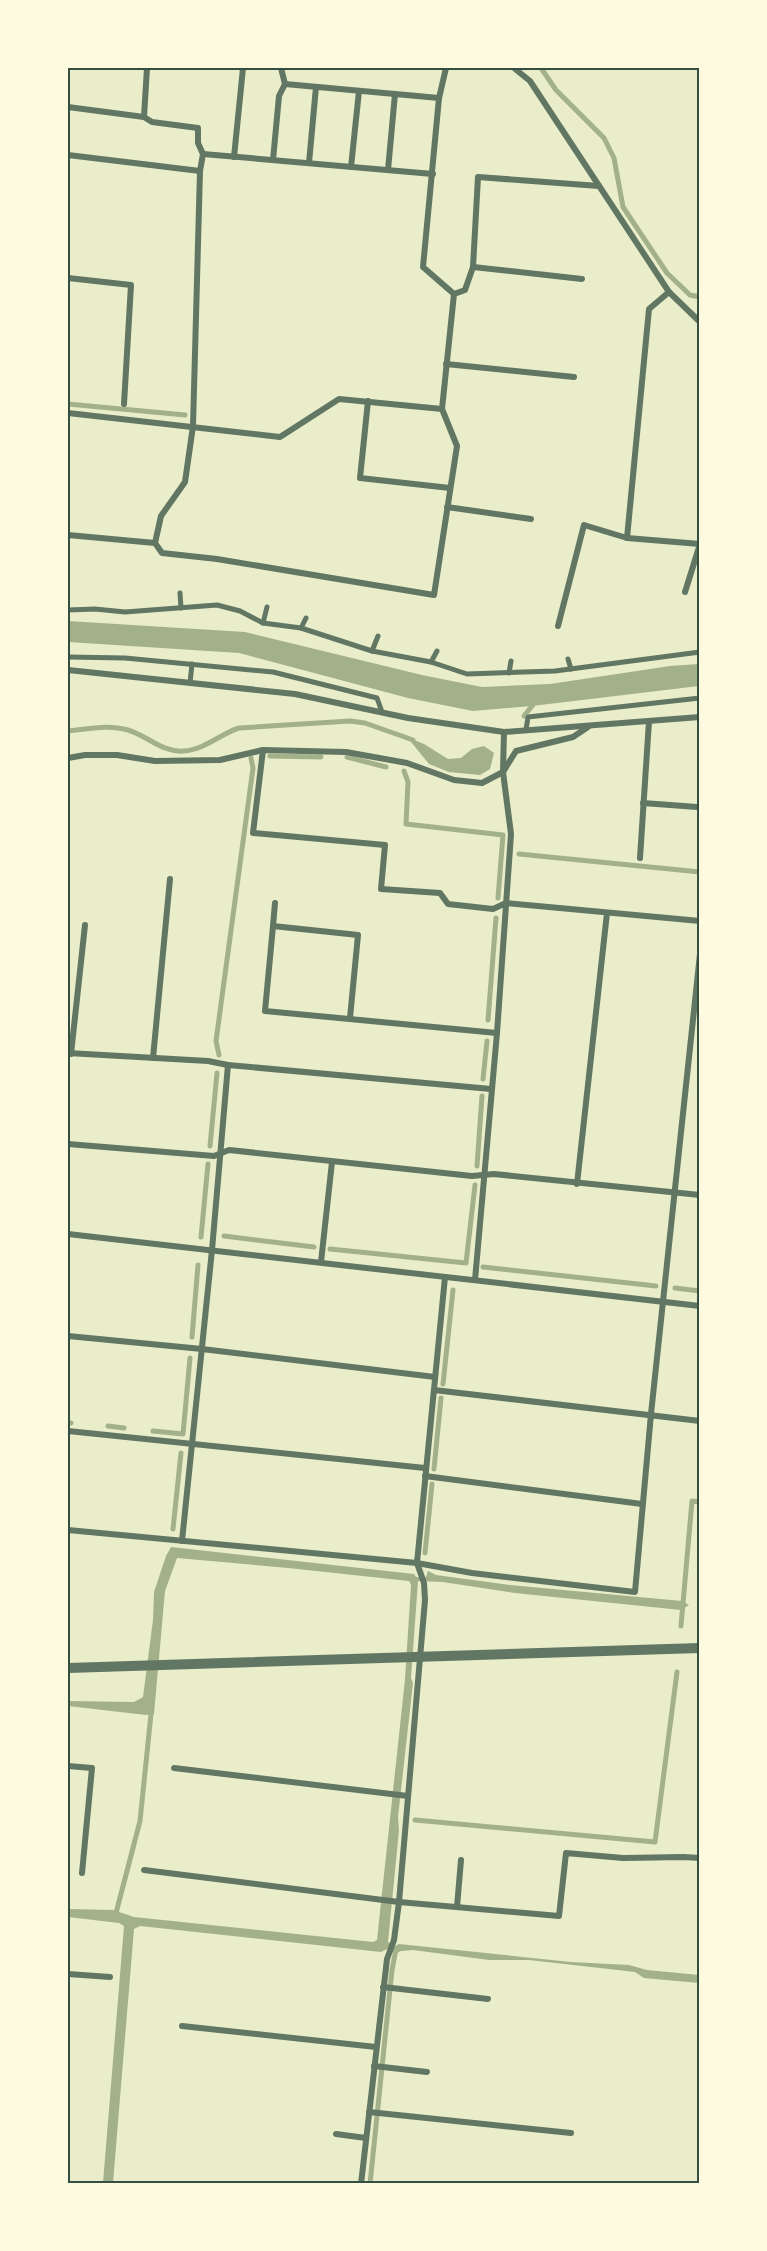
<svg xmlns="http://www.w3.org/2000/svg" width="767" height="2251" font-family="Jost,sans-serif">
<style>
.water{fill:#a3b18a}
.lines{fill:none;stroke-linecap:round;stroke-linejoin:round}
.stream{stroke:#a3b18a;stroke-width:5}
.pedestrian{stroke:#617663;stroke-width:5}
.minor{stroke:#617663;stroke-width:6}
.tertiary{stroke:#617663;stroke-width:10}
.neatline{fill:none;stroke:#344e41;stroke-width:2}
</style>
<rect width="100%" height="100%" fill="#e9edc9"/>
<g class="water">
<polygon points="68,621 245,632 422,675 482,687 550,684 670,666 699,664 699,686 532,706 473,711 408,698 239,653 68,642"/>
<polygon points="407,737 424,744 448,759 461,758 472,749 484,746 494,753 490,769 480,775 449,772 429,764"/>
<polygon points="171,1547 414,1574 416,1577 426,1577 428,1571 436,1575 510,1585 682,1601 689,1605 681,1610 515,1593 443,1582 418,1581 411,1678 413,1683 398,1817 399,1830 388,1942 395,1946 399,1944 571,1962 629,1965 647,1970 699,1975 699,1983 644,1978 635,1972 529,1960 489,1960 413,1950 401,1951 397,1953 387,1949 381,1952 140,1926 134,1929 113,2183 103,2183 124,1926 119,1923 68,1917 68,1909 113,1910 134,1917 373,1942 377,1940 405,1679 411,1585 409,1581 288,1568 177,1558 165,1591 154,1714 146,1715 68,1706 68,1701 134,1702 143,1697 153,1620 154,1592 166,1556"/>
</g>
<g class="lines">
<g class="stream">
<polyline points="541,68 556,90 604,138 614,158 623,207 667,273 690,295 700,297"/>
<polyline points="68,404 185,415"/>
<polyline points="524,716 536,701"/>
<path d="M 68,731 C 86,729 106,725 124,729 C 145,733 161,753 184,751 C 204,750 220,734 239,728 L 350,721 L 365,723 L 413,740"/>
<polyline points="270,756 321,757"/>
<polyline points="347,757 386,767"/>
<polyline points="404,771 408,782 406,824 503,835 498,898"/>
<polyline points="519,854 700,872"/>
<polyline points="488,1020 496,918"/>
<polyline points="219,1055 216,1041 253,768 251,758"/>
<polyline points="483,1079 487,1041"/>
<polyline points="210,1146 217,1073"/>
<polyline points="477,1166 482,1096"/>
<polyline points="224,1236 314,1247"/>
<polyline points="201,1237 208,1164"/>
<polyline points="330,1249 466,1263 475,1185"/>
<polyline points="483,1267 656,1286"/>
<polyline points="675,1288 700,1291"/>
<polyline points="192,1337 198,1265"/>
<polyline points="443,1384 453,1290"/>
<polyline points="68,1422 71,1423"/>
<polyline points="108,1426 124,1428"/>
<polyline points="153,1431 183,1434 190,1358"/>
<polyline points="434,1469 441,1398"/>
<polyline points="173,1529 181,1453"/>
<polyline points="425,1553 432,1484"/>
<polyline points="681,1626 692,1501 700,1502"/>
<polyline points="415,1820 655,1842 677,1672"/>
<polyline points="115,1917 140,1821 151,1714 150,1709"/>
<polyline points="370,2184 392,1970 396,1949"/>
</g>
<g class="pedestrian">
<polyline points="180,593 181,608"/>
<polyline points="68,610 95,609 125,612 217,605 240,611 263,623 301,628 372,651 431,662 467,674 555,671 700,652"/>
<polyline points="263,623 267,607"/>
<polyline points="301,628 306,618"/>
<polyline points="372,651 378,636"/>
<polyline points="68,657 125,658 273,672 377,698 382,712"/>
<polyline points="568,659 571,669"/>
<polyline points="431,662 437,651"/>
<polyline points="509,673 511,661"/>
<polyline points="190,683 192,664"/>
<polyline points="526,730 528,717 700,698"/>
</g>
<g class="minor">
<polyline points="281,68 285,84 439,98"/>
<polyline points="446,68 439,98 423,267 454,294"/>
<polyline points="514,68 530,81 669,292 700,322"/>
<polyline points="68,107 144,117 152,122 198,128 198,143 203,154"/>
<polyline points="144,117 147,68"/>
<polyline points="68,155 200,171"/>
<polyline points="234,157 243,68"/>
<polyline points="273,160 279,96 285,84"/>
<polyline points="309,163 316,87"/>
<polyline points="351,167 359,91"/>
<polyline points="388,170 395,94"/>
<polyline points="473,267 582,279"/>
<polyline points="68,278 131,285 124,404"/>
<polyline points="454,294 465,290 473,267 478,177 599,186"/>
<polyline points="446,364 574,377"/>
<polyline points="368,401 360,478 450,488"/>
<polyline points="68,413 280,437 339,399 442,409"/>
<polyline points="447,507 531,519"/>
<polyline points="68,535 155,543 162,553 217,559 434,595 457,446 442,409 454,294"/>
<polyline points="627,538 649,309 669,292"/>
<polyline points="155,543 161,516 185,482 193,426 200,171 203,154 433,174"/>
<polyline points="558,626 584,525 627,538 700,544 685,592"/>
<polyline points="68,670 295,694 408,718 504,732 700,717"/>
<polyline points="263,750 253,833 385,845 381,889 440,893 448,904 493,909 506,903 700,921"/>
<polyline points="68,758 85,755 117,755 155,761 220,760 263,750 346,752 407,763 454,780 482,783 503,772 516,751 573,737 588,727"/>
<polyline points="643,803 697,807"/>
<polyline points="640,858 649,721"/>
<polyline points="275,903 273,926 358,935 350,1018"/>
<polyline points="273,926 265,1011 497,1033"/>
<polyline points="68,1053 208,1061 228,1065 491,1089"/>
<polyline points="71,1054 85,925"/>
<polyline points="153,1058 170,879"/>
<polyline points="68,1144 214,1156 229,1150 472,1176 494,1174 700,1195"/>
<polyline points="577,1184 607,913"/>
<polyline points="68,1234 700,1306"/>
<polyline points="321,1262 332,1162"/>
<polyline points="475,1280 497,1033 511,834 503,772 504,732"/>
<polyline points="68,1336 202,1349 435,1377"/>
<polyline points="434,1390 700,1421"/>
<polyline points="68,1431 425,1468"/>
<polyline points="425,1476 642,1504"/>
<polyline points="68,1530 417,1563 472,1573 635,1592 651,1414 700,954"/>
<polyline points="182,1541 212,1250 228,1065"/>
<polyline points="68,1766 92,1768 82,1873"/>
<polyline points="174,1768 408,1796"/>
<polyline points="144,1870 399,1902 559,1916 566,1853 623,1858 684,1857 700,1858"/>
<polyline points="457,1907 461,1860"/>
<polyline points="68,1974 110,1977"/>
<polyline points="383,1987 488,1999"/>
<polyline points="182,2026 376,2047"/>
<polyline points="374,2066 427,2072"/>
<polyline points="369,2112 571,2133"/>
<polyline points="336,2134 366,2138"/>
<polyline points="361,2184 387,1959 394,1940 399,1902 425,1600 424,1583 417,1563 445,1277"/>
</g>
<polyline class="tertiary" points="68,1668 700,1648"/>
</g>
<rect width="767" height="2251" fill="none" stroke="#fefae0" stroke-width="138"/>
<rect x="69" y="69" width="629" height="2113" class="neatline"/>
</svg>
